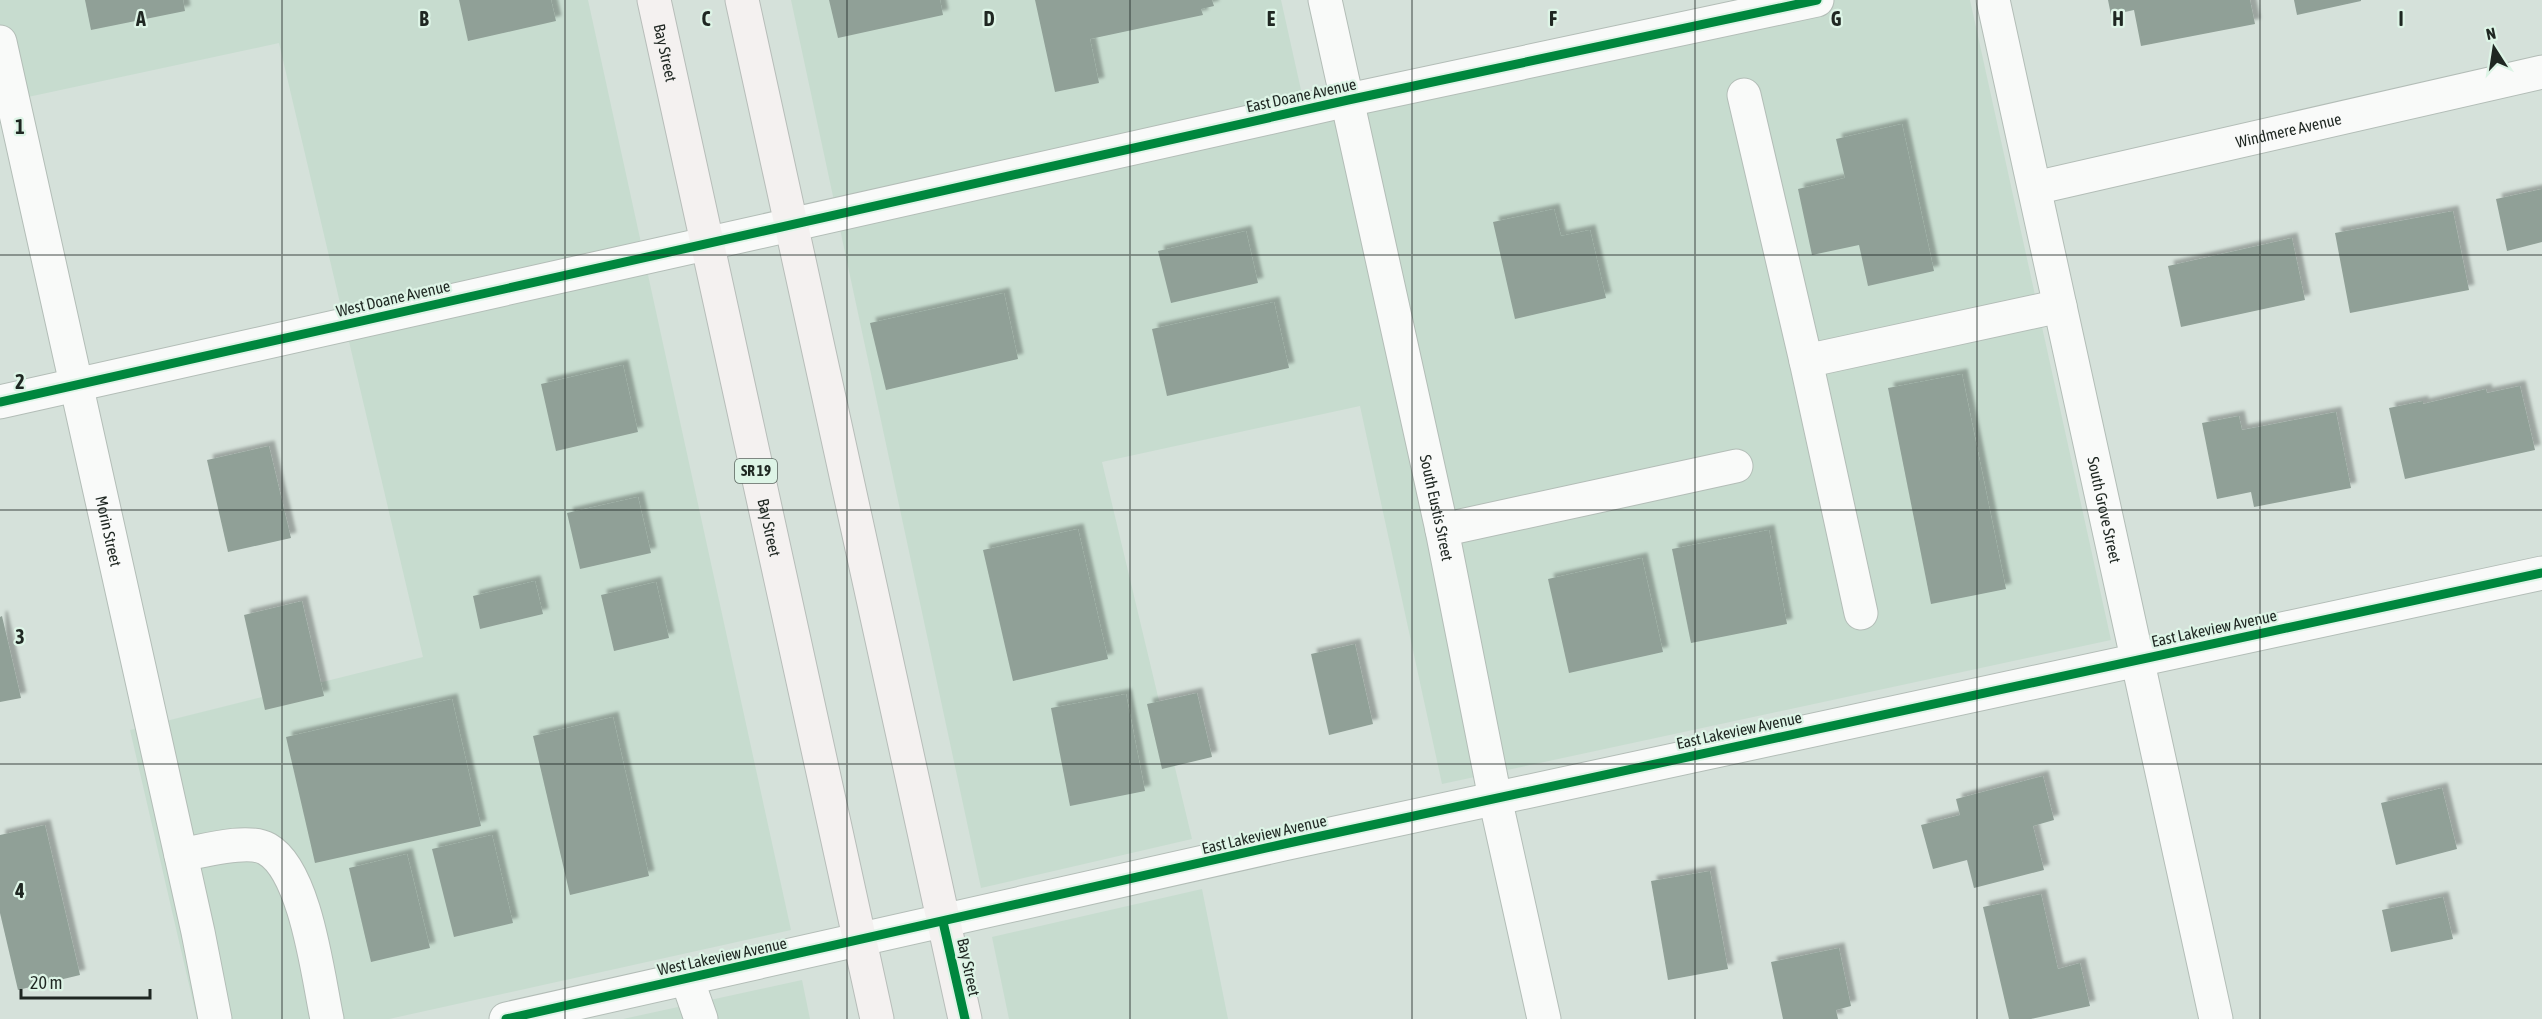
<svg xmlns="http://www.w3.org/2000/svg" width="2542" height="1019" font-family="'Asap Condensed',sans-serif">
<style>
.built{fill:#c7dccf}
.building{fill:#90a097;filter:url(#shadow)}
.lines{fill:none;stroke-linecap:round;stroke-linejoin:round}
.minor-casing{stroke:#b3bdb7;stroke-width:35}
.major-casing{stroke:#b7bdb9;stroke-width:35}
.minor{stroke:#f9faf9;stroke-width:33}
.major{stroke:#f4f1f0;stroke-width:33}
.cycleway-casing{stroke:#ddf4e6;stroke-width:13}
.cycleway{stroke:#00873e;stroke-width:9}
.grid{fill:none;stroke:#1f2722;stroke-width:1.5;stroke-opacity:0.55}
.labels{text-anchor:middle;stroke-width:4.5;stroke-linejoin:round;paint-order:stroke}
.shield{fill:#ddf4e6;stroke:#58645d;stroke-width:1.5}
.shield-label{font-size:15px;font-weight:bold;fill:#1f2722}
.street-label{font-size:16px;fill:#1f2722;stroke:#ddf4e6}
.grid-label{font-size:20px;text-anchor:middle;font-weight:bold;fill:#1f2722;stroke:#ddf4e6;stroke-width:4.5;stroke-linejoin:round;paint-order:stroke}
</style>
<defs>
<filter id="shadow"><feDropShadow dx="5.5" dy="-5.5" stdDeviation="1.5" flood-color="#0004"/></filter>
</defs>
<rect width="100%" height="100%" fill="#d5e1da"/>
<g class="built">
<polygon points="0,0 588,0 791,930 389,1019 197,1019 130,730 423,657 279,43 0,103"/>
<polygon points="791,0 1281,0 1307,117 1734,0 1970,0 2111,640 1442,784 1360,406 1102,462 1192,839 981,888"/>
<polygon points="1202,889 1228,1019 1009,1019 992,937"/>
<polygon points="802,980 810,1019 623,1019"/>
</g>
<g class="building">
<polygon points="85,0 183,0 185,11 91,30"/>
<polygon points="459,0 551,0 556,21 468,41"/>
<polygon points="829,0 940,0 943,15 838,38"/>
<polygon points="1035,0 1212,0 1214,6 1201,9 1203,15 1090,39 1099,83 1055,92"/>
<polygon points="2108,0 2250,0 2255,24 2141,46 2134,10 2111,15"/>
<polygon points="2294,0 2361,0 2361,1 2297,15"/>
<polygon points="1902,124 1934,271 1868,286 1859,245 1812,255 1798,189 1845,178 1836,139"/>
<polygon points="2542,189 2542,242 2507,251 2496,199"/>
<polygon points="1554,209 1561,236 1590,230 1606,298 1515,319 1493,222"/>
<polygon points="2453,211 2469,290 2350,313 2335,233"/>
<polygon points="1246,231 1258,283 1171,303 1158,251"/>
<polygon points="2292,238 2305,300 2181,327 2168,266"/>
<polygon points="1004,293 1018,359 886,390 870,323"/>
<polygon points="1274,302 1289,368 1167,396 1152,329"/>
<polygon points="623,365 638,432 556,451 541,384"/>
<polygon points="1962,374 2006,589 1931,604 1888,388"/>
<polygon points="2520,386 2535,450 2405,479 2389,408 2423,401 2423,404 2486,389 2487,393"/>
<polygon points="2336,412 2351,488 2254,507 2251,492 2217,499 2202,423 2239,416 2242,430"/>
<polygon points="269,446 291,538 228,552 207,460"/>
<polygon points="638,497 651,553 580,569 567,513"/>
<polygon points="1078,529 1108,659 1013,681 983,550"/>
<polygon points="1769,530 1787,624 1691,643 1672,549"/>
<polygon points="1642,558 1663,652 1569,673 1548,579"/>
<polygon points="535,581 543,614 480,629 473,596"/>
<polygon points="656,582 669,638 614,651 601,595"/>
<polygon points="302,601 324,696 265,710 244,615"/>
<polygon points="2,616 21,698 0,702 0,617"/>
<polygon points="1355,644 1373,724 1329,735 1311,654"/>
<polygon points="1197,693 1212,757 1162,769 1147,704"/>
<polygon points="1126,694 1145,791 1070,806 1051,708"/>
<polygon points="452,699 481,826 315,863 286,737"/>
<polygon points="613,717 649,876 570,895 533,736"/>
<polygon points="2043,776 2054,820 2033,826 2044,870 1974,888 1967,860 1933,869 1921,825 1960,815 1956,799"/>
<polygon points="2442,788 2457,849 2396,865 2381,803"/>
<polygon points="45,825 80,975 18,990 0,913 0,835"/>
<polygon points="492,835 513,923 454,937 432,849"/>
<polygon points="407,854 430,948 371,962 349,868"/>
<polygon points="1710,871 1728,969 1668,980 1651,881"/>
<polygon points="2041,894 2058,969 2080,963 2090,1006 2031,1019 2009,1019 1983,907"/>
<polygon points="2443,897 2453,939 2391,952 2382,910"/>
<polygon points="1839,948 1851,1006 1836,1010 1838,1019 1783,1019 1771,962"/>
</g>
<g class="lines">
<defs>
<g id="minor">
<path id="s1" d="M 1325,0 L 1442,530 L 1495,798 L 1544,1019"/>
<path id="s2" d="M 1993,0 L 2216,1019"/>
<path id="s3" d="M 0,42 L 198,932 L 215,1019"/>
<polyline points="1744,95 1806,361 2060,306"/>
<path id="s4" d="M 2035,188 L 2542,72"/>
<polyline points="1806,361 1861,613"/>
<polyline points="0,402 1348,100 1817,0"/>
<polyline points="1442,530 1736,466"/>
<path d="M 181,855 C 203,851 248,838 267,849 C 306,871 318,977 327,1019"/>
<polyline points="687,979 701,1019"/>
<polyline points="506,1019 1284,844 2542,573"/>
</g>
<g id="major">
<path id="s5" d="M 654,0 L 877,1019"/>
<polyline points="742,0 965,1019"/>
</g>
</defs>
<use href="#minor" class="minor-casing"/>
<use href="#major" class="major-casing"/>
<use href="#minor" class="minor"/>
<use href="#major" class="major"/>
<defs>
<g id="cycleway">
<polyline points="0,402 1348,100 1817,0"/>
<polyline points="943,922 965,1019"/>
<polyline points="506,1019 1284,844 2542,573"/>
</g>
</defs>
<use href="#cycleway" class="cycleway-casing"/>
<use href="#cycleway" class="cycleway"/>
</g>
<path class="grid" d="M 282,0 L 282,1019M 565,0 L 565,1019M 847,0 L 847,1019M 1130,0 L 1130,1019M 1412,0 L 1412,1019M 1695,0 L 1695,1019M 1977,0 L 1977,1019M 2260,0 L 2260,1019M 0,255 L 2542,255M 0,510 L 2542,510M 0,764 L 2542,764"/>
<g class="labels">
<rect class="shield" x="735" y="459" width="42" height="24" rx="4.5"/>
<g class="shield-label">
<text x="756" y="476">SR 19</text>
</g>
<g class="street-label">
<text dy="6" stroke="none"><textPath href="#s5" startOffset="54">Bay Street</textPath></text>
<text transform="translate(1301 95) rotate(-12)" y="6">East Doane Avenue</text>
<text dy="6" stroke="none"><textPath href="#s4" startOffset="260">Windmere Avenue</textPath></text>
<text transform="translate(393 298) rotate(-13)" y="6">West Doane Avenue</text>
<text dy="6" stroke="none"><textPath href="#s1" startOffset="520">South Eustis Street</textPath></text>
<text dy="6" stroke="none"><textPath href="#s2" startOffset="522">South Grove Street</textPath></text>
<text dy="6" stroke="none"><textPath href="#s5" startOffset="540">Bay Street</textPath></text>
<text dy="6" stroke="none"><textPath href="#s3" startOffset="501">Morin Street</textPath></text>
<text transform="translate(2214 628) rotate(-12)" y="6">East Lakeview Avenue</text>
<text transform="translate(1739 730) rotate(-12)" y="6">East Lakeview Avenue</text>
<text transform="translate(1264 834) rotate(-13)" y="6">East Lakeview Avenue</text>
<text transform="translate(722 956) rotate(-12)" y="6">West Lakeview Avenue</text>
<text transform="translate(969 967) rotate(78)" y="6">Bay Street</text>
</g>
</g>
<g class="grid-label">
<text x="141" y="26">A</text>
<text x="424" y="26">B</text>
<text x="706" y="26">C</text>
<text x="989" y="26">D</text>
<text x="1271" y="26">E</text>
<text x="1553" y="26">F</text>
<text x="1836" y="26">G</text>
<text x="2118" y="26">H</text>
<text x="2401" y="26">I</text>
<text x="20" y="134">1</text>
<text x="20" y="389">2</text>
<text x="20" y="644">3</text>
<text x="20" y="898">4</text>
</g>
<g transform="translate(2494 48) rotate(348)" stroke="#ddf4e6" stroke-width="4.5" paint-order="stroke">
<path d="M0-4.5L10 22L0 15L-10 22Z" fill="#1f2722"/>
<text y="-9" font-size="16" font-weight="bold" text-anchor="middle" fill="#1f2722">N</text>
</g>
<path d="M21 989v9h129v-9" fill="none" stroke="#1f2722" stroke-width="3"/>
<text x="30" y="989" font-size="18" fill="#1f2722" stroke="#ddf4e6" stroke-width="4.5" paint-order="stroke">20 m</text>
</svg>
